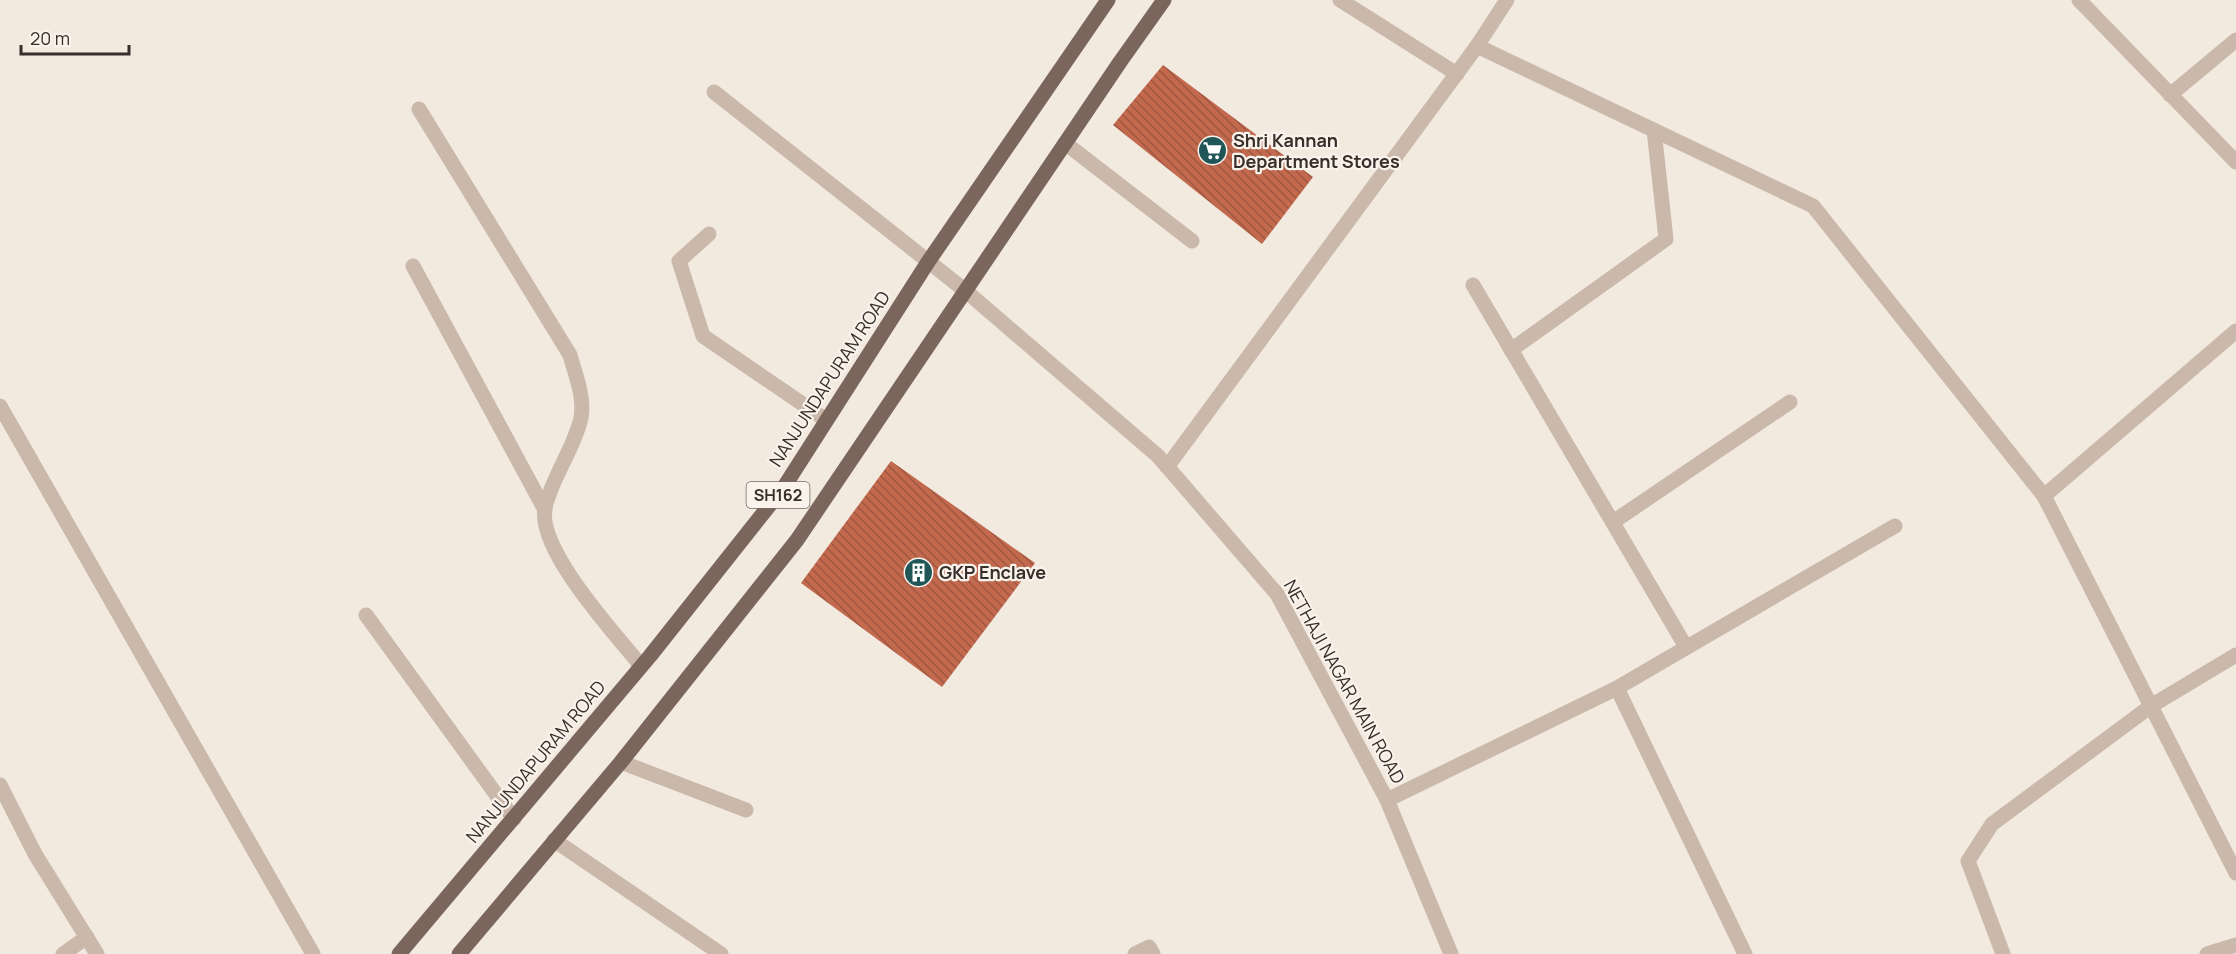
<svg xmlns="http://www.w3.org/2000/svg" width="2236" height="954" font-family="Manrope,sans-serif">
<style>
.building{fill:url(#building-back-hatch)}
.lines{fill:none;stroke-linecap:round;stroke-linejoin:round}
.street{stroke:#cab9ab;stroke-width:15}
.primary{stroke:#7a665c;stroke-width:15}
.labels{text-anchor:middle;stroke-width:4.5;stroke-linejoin:round;paint-order:stroke}
.shield{fill:#faf3ec;stroke:#726a64;stroke-width:1.5}
.shield-label{font-size:16px;font-weight:bold;fill:#382f2a}
.poi-label{font-size:18px;font-weight:bold;fill:#382f2a;stroke:#faf3ec;text-anchor:start}
.street-label{font-size:18px;fill:#382f2a;stroke:#faf3ec}
</style>
<defs>
<pattern id="building-back-hatch" width="6" height="6" patternUnits="userSpaceOnUse" patternTransform="scale(1.5)"><rect width="6" height="6" fill="#c2694e"/><path d="M-1 5l2 2M0 0l6 6M5-1l2 2" fill="none" stroke="#9f5741"/></pattern>
</defs>
<rect width="100%" height="100%" fill="#f2e9df"/>
<g class="building">
<polygon points="1163,65 1313,177 1262,244 1113,125"/>
<polygon points="891,461 1035,563 942,687 801,583"/>
</g>
<g class="lines">
<g class="street">
<polyline points="1340,0 1457,74"/>
<polyline points="2079,0 2236,162"/>
<polyline points="1477,46 1507,0"/>
<polyline points="714,92 967,292 1158,456 1277,594 1387,800 1451,954"/>
<polyline points="2170,95 2236,40"/>
<path d="M 419,109 L 570,355 C 575,374 585,397 581,418 C 574,449 552,477 545,508 C 537,550 615,633 641,666"/>
<polyline points="1065,143 1192,241"/>
<polyline points="709,234 679,261 703,336 826,420"/>
<polyline points="413,266 545,510"/>
<polyline points="1473,285 1686,647"/>
<polyline points="1511,350 1666,239 1654,130"/>
<polyline points="0,406 313,954"/>
<polyline points="1167,467 1477,46 1813,206 2044,496 2236,873"/>
<polyline points="2044,496 2236,331"/>
<polyline points="1613,522 1790,402"/>
<polyline points="366,615 514,819"/>
<polyline points="1617,688 1895,526"/>
<polyline points="621,762 746,810"/>
<polyline points="0,785 35,854 97,954"/>
<polyline points="1387,800 1617,688 1745,954"/>
<polyline points="554,840 721,954"/>
<polyline points="63,954 87,937"/>
<polyline points="1135,954 1149,947 1153,954"/>
<polyline points="2003,954 1968,861 1992,824 2151,706 2236,655"/>
<polyline points="2207,954 2236,945"/>
</g>
<g class="primary">
<polyline points="399,954 650,656 784,487 928,262 1108,0"/>
<polyline points="459,954 621,762 797,540 1120,62 1164,0"/>
</g>
</g>
<defs>
<symbol id="supermarket-disc" viewBox="-11 -11 22 22"><circle r="9.5" fill="#215659" stroke="#faf3ec"/><path d="M-6-5.5h2.5l.6 2H6L4.5 2H-2.5L-4.4-4H-6ZM-1.5 3.2a1.3 1.3 0 1 0 .1 0ZM3 3.2a1.3 1.3 0 1 0 .1 0Z" fill="#fff"/></symbol>
<symbol id="building-disc" viewBox="-11 -11 22 22"><circle r="9.5" fill="#215659" stroke="#faf3ec"/><path d="M-4-6H4V6H1V3H-1V6H-4ZM-2.5-4.3h1.7v1.8h-1.7ZM.8-4.3h1.7v1.8H.8ZM-2.5-1h1.7V.8h-1.7ZM.8-1h1.7V.8H.8Z" fill="#fff"/></symbol>
</defs>
<g fill-rule="evenodd">
<use href="#supermarket-disc" x="1196" y="134" width="33" height="33"/>
<use href="#building-disc" x="902" y="556" width="33" height="33"/>
</g>
<g class="labels">
<rect class="shield" x="746.5" y="482" width="63" height="26" rx="4.5"/>
<g class="shield-label">
<text x="778" y="501">SH162</text>
</g>
<g class="poi-label">
<text x="1233" y="147">Shri Kannan<tspan x="1233" dy="21">Department Stores</tspan></text>
<text x="939" y="579">GKP Enclave</text>
</g>
<g class="street-label">
<text transform="translate(830 379) rotate(-57)" y="6">NANJUNDAPURAM ROAD</text>
<text transform="translate(1344 682) rotate(61)" y="6">NETHAJI NAGAR MAIN ROAD</text>
<text transform="translate(536 762) rotate(-50)" y="6">NANJUNDAPURAM ROAD</text>
</g>
</g>
<path d="M21 45v9h108v-9" fill="none" stroke="#382f2a" stroke-width="3"/>
<text x="30" y="45" font-size="18" fill="#382f2a" stroke="#faf3ec" stroke-width="4.5" paint-order="stroke">20 m</text>
</svg>
